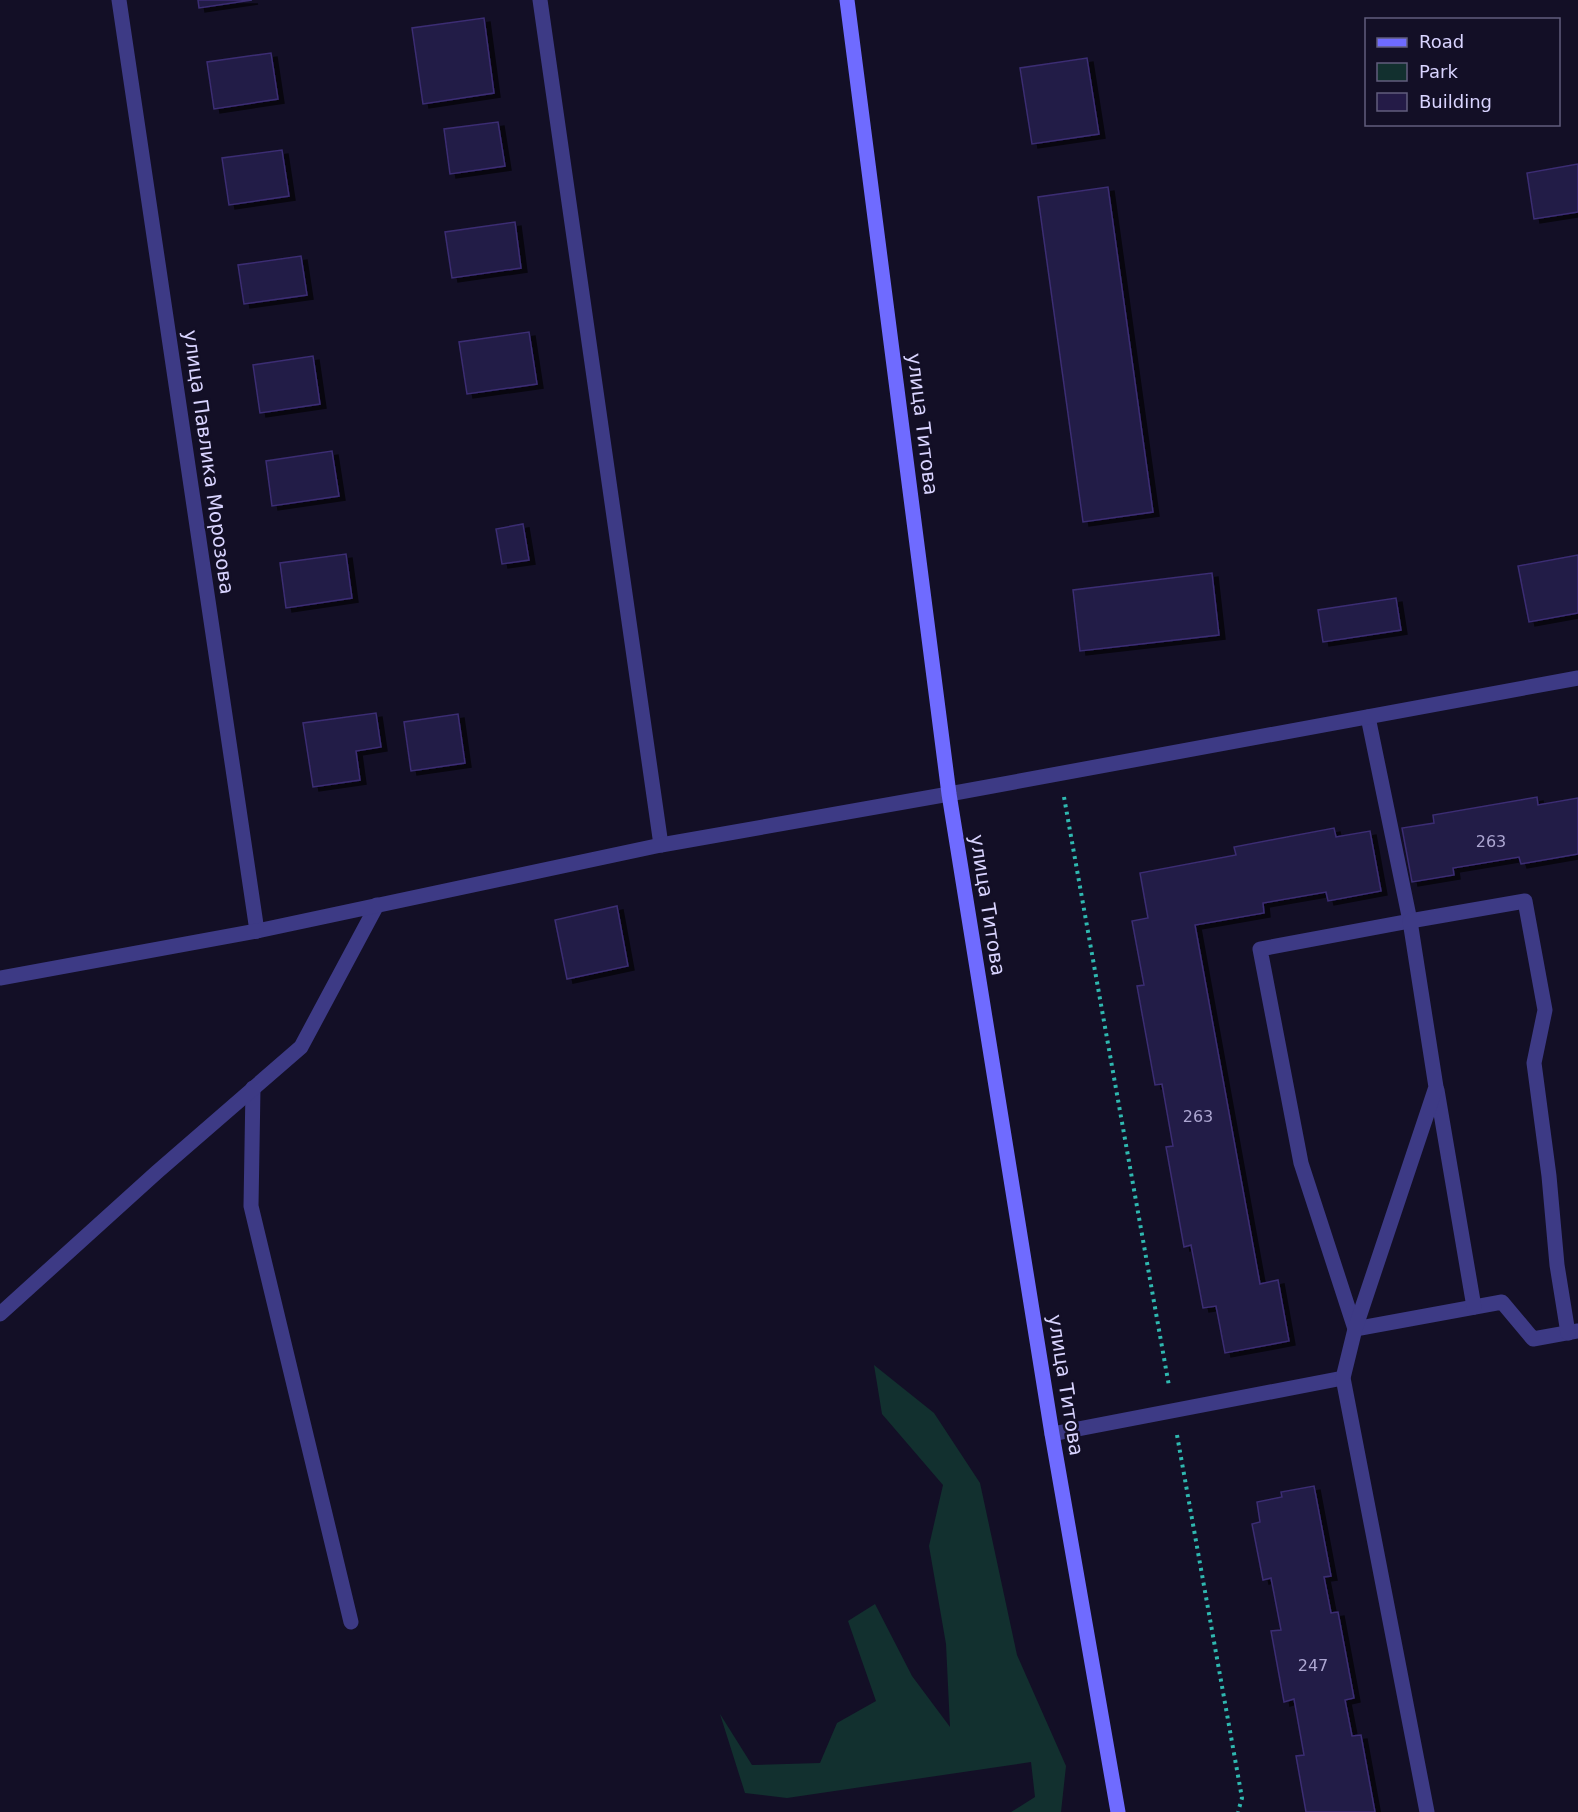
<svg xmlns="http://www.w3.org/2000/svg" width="1578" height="1812" font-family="'DejaVu Sans',sans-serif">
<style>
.green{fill:#12302f}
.building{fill:#241b47;stroke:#3b2d73;stroke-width:1.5;filter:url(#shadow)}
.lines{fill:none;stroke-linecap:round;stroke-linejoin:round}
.path{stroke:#2fb8b0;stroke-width:4;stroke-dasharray:3 4.5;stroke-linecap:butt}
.service{stroke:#3d3a85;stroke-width:15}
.minor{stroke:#3d3a85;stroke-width:15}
.secondary{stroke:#6f6bff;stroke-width:15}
.labels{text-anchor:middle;stroke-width:5;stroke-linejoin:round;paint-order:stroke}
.number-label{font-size:16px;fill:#aca6d1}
.street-label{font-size:20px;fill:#d9d4ff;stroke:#130f26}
</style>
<defs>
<filter id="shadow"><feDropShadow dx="6" dy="4" stdDeviation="0" flood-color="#0009"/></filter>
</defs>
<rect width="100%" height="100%" fill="#130f26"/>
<polygon class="green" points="874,1365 934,1413 980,1483 1017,1655 1066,1766 1061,1812 1011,1812 1035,1797 1031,1762 787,1798 745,1793 720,1714 752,1765 820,1763 837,1723 876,1701 848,1621 875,1604 912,1676 950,1727 946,1644 929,1546 943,1485 882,1414"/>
<g class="building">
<polygon points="198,0 252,0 199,8"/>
<polygon points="484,18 494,93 423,104 412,28"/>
<polygon points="271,53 278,99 214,109 207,62"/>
<polygon points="1087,58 1099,134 1032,144 1020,68"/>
<polygon points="498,122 505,166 450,174 444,129"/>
<polygon points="282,150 289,196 229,205 222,158"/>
<polygon points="1578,164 1578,212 1534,219 1527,173"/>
<polygon points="1108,187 1153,512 1083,522 1038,197"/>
<polygon points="515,222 521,268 452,278 445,232"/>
<polygon points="301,256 307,295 244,304 238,265"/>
<polygon points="529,332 537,384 467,394 459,342"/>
<polygon points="313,356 320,404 260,413 253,365"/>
<polygon points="332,451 339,496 272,506 266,461"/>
<polygon points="523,524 529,560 502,564 496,529"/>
<polygon points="346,554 352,598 286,608 280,563"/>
<polygon points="1578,555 1578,613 1529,622 1518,566"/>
<polygon points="1212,573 1219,635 1080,651 1073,590"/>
<polygon points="1396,598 1401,630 1323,642 1318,610"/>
<polygon points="376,713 381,747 356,751 360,780 313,787 303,723"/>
<polygon points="458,714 465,763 411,771 404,722"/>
<polygon points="1537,797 1538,805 1578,798 1578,854 1521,864 1519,857 1453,868 1454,875 1412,882 1402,828 1434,823 1433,815"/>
<polygon points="1334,828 1336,837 1370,831 1381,891 1328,901 1326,892 1263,903 1264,913 1195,925 1260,1284 1278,1280 1289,1341 1225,1353 1216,1306 1203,1308 1191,1245 1184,1247 1166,1147 1173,1146 1162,1084 1155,1085 1137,986 1144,985 1132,921 1148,918 1140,873 1236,855 1234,847"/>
<polygon points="617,906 628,966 567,979 555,920"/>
<polygon points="1314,1486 1331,1576 1324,1577 1331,1613 1338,1612 1354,1698 1345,1700 1352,1736 1361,1735 1375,1812 1306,1812 1296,1756 1304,1755 1294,1699 1284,1702 1271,1631 1281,1630 1271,1578 1263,1580 1252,1524 1260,1522 1257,1502 1282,1497 1281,1492"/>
</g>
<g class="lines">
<g class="path">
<polyline points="1064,797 1169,1386"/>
<polyline points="1177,1435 1242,1798 1238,1812"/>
</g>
<g class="service">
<polyline points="1368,717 1410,921 1260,949 1301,1163 1355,1329 1502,1302 1533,1339 1578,1331"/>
<polyline points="253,1088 251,1206 351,1622"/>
<polyline points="1437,1090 1474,1307"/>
<polyline points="0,1314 157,1172 301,1047 377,905"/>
<polyline points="1052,1434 1343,1378"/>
<polyline points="1427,1812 1343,1378 1355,1329 1436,1087 1410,921 1525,901 1545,1010 1534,1063 1549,1176 1557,1265 1568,1333"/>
</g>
<g class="minor">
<polyline points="119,0 257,931"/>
<polyline points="540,0 661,845"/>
<polyline points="0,978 257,931 661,845 949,794 1578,678"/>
</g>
<polyline class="secondary" points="847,0 949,794 1052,1434 1118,1812"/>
</g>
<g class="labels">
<g class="number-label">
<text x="1491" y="847">263</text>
<text x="1198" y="1122">263</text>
<text x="1313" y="1671">247</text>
</g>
<g class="street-label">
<text transform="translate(923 424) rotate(83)" y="7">улица Титова</text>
<text transform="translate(209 462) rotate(82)" y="7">улица Павлика Морозова</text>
<text transform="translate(988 905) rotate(81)" y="7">улица Титова</text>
<text transform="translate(1066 1385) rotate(81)" y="7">улица Титова</text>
</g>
</g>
<rect x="1365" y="18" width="195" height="108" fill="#130f26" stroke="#625e7d" stroke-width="1.5"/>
<rect x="1377" y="38" width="30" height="9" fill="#6f6bff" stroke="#625e7d" stroke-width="1.5"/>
<text x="1419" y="48" font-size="18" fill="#d9d4ff">Road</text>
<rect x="1377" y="63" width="30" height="18" fill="#12302f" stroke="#625e7d" stroke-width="1.5"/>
<text x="1419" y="78" font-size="18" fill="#d9d4ff">Park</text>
<rect x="1377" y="93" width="30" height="18" fill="#241b47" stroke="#625e7d" stroke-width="1.5"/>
<text x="1419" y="108" font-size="18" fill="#d9d4ff">Building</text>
</svg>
